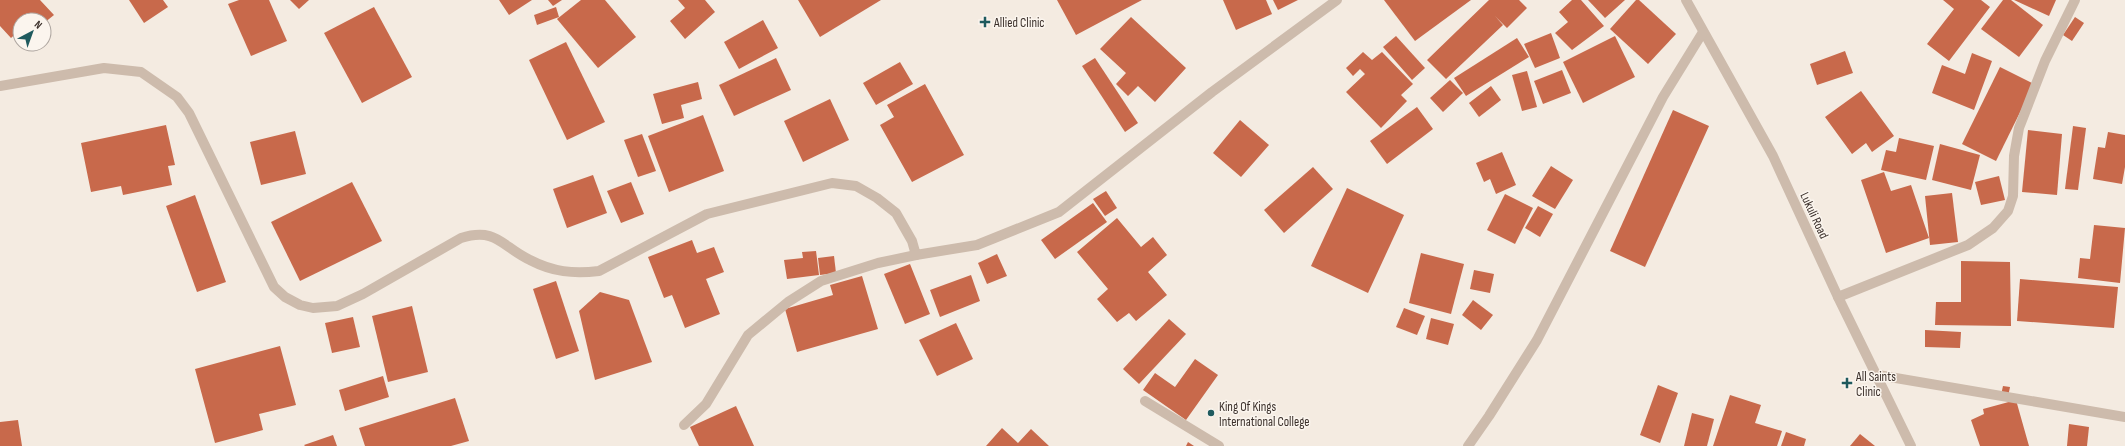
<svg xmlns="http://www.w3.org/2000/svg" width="2125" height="446" font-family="'Sofia Sans Condensed',sans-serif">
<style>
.building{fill:#c8694b}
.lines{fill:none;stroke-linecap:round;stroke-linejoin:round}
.minor{stroke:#cdbbac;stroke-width:10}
.poi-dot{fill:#1f5a5e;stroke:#fbf5ee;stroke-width:1.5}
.labels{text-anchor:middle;stroke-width:3;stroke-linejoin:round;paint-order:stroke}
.poi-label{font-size:13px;fill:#3b302b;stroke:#fbf5ee;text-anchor:start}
.street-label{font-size:13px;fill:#3b302b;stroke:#fbf5ee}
</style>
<rect width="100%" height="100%" fill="#f4ebe1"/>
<g class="building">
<polygon points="0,0 40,0 54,15 44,23 44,20 20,20 20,30 11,38 0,26"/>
<polygon points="129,0 163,0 168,7 144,23"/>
<polygon points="239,0 269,0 287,41 251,56 228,4"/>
<polygon points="290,0 309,0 299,9"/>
<polygon points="499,0 532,0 509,15"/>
<polygon points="548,0 562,0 553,6"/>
<polygon points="581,0 605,0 636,37 598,68 557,19"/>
<polygon points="678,0 705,0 715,12 685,39 670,21 685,8"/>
<polygon points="798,0 881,0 820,37"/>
<polygon points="1057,0 1142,0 1076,35"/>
<polygon points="1223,0 1266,0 1272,14 1236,30"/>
<polygon points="1273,0 1298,0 1278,10"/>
<polygon points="1384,0 1471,0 1415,41"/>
<polygon points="1489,0 1519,0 1527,8 1507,28 1495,16 1503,25 1446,79 1427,60"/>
<polygon points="1572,0 1581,0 1604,26 1572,50 1555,33 1568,22 1559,12"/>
<polygon points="1588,0 1625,0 1605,18"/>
<polygon points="1636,0 1639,0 1676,34 1648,64 1610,29"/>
<polygon points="1943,0 1981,0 1990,7 1949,61 1927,44 1954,9"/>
<polygon points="2003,0 2011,0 2043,25 2019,57 1981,29"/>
<polygon points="2014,0 2056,0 2049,16"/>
<polygon points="374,7 412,77 362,103 324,33"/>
<polygon points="556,7 559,17 537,25 534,15"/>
<polygon points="1131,17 1186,68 1155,102 1138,86 1128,96 1116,84 1126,73 1100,49"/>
<polygon points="2075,17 2084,23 2072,41 2063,35"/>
<polygon points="763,20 778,48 739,69 724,42"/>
<polygon points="1551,33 1560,58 1535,68 1524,44"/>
<polygon points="1396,36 1425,68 1412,80 1383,47"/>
<polygon points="1615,36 1635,77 1583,103 1563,62"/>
<polygon points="1517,38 1529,57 1466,96 1454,78"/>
<polygon points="566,42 605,122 567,140 529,60"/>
<polygon points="1845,51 1853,73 1817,85 1810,64"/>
<polygon points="1363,52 1372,60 1382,52 1413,84 1401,95 1407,101 1381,128 1346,92 1365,74 1360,69 1353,76 1346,68"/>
<polygon points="1972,53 1992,61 1974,110 1932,93 1942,65 1965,74"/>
<polygon points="776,58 791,90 734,116 719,85"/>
<polygon points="1095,58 1138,123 1125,132 1082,66"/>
<polygon points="900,62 913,84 876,105 863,83"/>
<polygon points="2000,67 2034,84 1996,161 1962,144"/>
<polygon points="1562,70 1571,93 1543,104 1534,81"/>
<polygon points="1527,71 1537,107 1522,111 1512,75"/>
<polygon points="1450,80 1463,93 1443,112 1430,98"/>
<polygon points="698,82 702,99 681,105 684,118 662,124 653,94"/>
<polygon points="925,84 964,155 912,182 880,125 894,117 887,105"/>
<polygon points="1491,86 1501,100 1479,117 1469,103"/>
<polygon points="1861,91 1894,136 1872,152 1866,143 1852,154 1825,117"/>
<polygon points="830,99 849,140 803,162 784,121"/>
<polygon points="1417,107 1433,129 1387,164 1370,141"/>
<polygon points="1673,110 1709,126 1645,267 1610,251"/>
<polygon points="703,115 724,171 669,192 648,136"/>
<polygon points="1240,120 1269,145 1241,177 1213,153"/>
<polygon points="166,125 175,165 168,166 172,185 123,195 121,186 91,192 81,143"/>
<polygon points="2073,126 2086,128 2078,190 2065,189"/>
<polygon points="2028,130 2062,134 2057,195 2022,192"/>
<polygon points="295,131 306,174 261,185 250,142"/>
<polygon points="2108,132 2125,135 2125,167 2122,184 2093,179 2098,147 2105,148"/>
<polygon points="642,134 656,171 638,177 624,140"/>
<polygon points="1899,138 1934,146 1926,180 1881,170 1886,150 1896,152"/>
<polygon points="1940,144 1980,155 1971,190 1932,180"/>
<polygon points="1502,152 1516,185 1496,194 1490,179 1484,182 1476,163"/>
<polygon points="1551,166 1573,180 1555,209 1532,196"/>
<polygon points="1313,167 1333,189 1284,233 1264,210"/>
<polygon points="1884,172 1891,191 1911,185 1929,238 1886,253 1861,180"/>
<polygon points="593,175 607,213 567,228 553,189"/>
<polygon points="1999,176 2005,200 1981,205 1975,182"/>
<polygon points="352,182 382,241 300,281 271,222"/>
<polygon points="631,182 644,214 621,223 607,191"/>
<polygon points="1347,188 1404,215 1368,293 1311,266"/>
<polygon points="1106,191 1117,208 1105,216 1093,199"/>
<polygon points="1952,193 1958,242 1930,245 1925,196"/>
<polygon points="1505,194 1533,208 1515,244 1487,230"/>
<polygon points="195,195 226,282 197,292 166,206"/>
<polygon points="1093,203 1107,222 1055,259 1041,240"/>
<polygon points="1538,206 1553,214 1540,237 1525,228"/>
<polygon points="1117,218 1141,247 1153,237 1167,255 1148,272 1167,295 1136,321 1129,313 1117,322 1097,299 1108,289 1077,252"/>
<polygon points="2094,225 2125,228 2120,283 2078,278 2080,258 2090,259"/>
<polygon points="692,240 697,253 714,247 724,272 706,279 720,314 685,328 672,295 664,298 648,257"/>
<polygon points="816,251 819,275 787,279 784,260 803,258 802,252"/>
<polygon points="1421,253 1464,264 1451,314 1409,303"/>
<polygon points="997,254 1007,276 987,284 978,263"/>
<polygon points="834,256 836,273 820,275 818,258"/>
<polygon points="1961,261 2010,262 2011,326 1935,325 1936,302 1961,302"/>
<polygon points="910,264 930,314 905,324 884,274"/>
<polygon points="1474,270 1494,274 1490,293 1470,289"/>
<polygon points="971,275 980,301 940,317 930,290"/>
<polygon points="862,276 878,329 797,352 785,309 833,295 830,285"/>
<polygon points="2020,279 2118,287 2114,328 2017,321"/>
<polygon points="556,281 579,351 556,359 533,289"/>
<polygon points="600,292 629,300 652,362 595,380 579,311"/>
<polygon points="1473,300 1493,315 1481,330 1462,315"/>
<polygon points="412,306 428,372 388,382 372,316"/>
<polygon points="1404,308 1425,316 1417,335 1396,327"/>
<polygon points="353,317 360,347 332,353 325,323"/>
<polygon points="1431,318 1454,324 1448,345 1426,339"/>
<polygon points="1169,319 1186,334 1139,384 1123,369"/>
<polygon points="956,323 973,359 937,376 919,340"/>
<polygon points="1925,330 1961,332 1960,348 1925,347"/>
<polygon points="280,346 296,405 259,414 263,430 215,443 195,369"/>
<polygon points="1195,359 1218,375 1186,420 1143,390 1155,373 1175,387"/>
<polygon points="383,376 389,397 345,411 339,390"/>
<polygon points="1658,385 1678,393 1660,443 1640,435"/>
<polygon points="2003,386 2010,387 2008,397 2001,395"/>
<polygon points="1730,395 1761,405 1755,423 1782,431 1777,446 1713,446"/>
<polygon points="455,398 469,441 451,446 365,446 359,428"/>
<polygon points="2016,400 2029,446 1980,446 1971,420 1984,414 1983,409"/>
<polygon points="736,406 754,446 699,446 690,427"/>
<polygon points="1692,413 1714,419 1707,446 1684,446"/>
<polygon points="18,420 22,446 0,446 0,422"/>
<polygon points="2069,424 2089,427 2087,446 2067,446"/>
<polygon points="1002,428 1018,443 1031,429 1049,446 986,446"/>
<polygon points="1786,432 1806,439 1804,446 1781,446"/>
<polygon points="1860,434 1875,446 1850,446"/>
<polygon points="333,435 337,446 305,446 304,445"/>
<polygon points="1188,442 1194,446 1186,446"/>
</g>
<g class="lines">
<g class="minor">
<polyline points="1686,0 1773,156 1838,297 1911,446"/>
<path d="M 0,86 L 104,68 L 141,72 L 177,97 L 189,113 L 274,287 L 285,297 L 300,305 L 313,308 L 337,306 L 363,294 L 461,238 C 497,227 502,247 530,260 C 553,272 573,274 599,271 L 707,214 L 832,183 L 856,186 L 877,198 L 896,213 L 912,241 L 916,255 L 977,245 L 1059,212 L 1212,92 L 1337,0"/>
<polyline points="1838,297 1968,245 1993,228 2008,211 2013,196 2014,156 2019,128 2045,61 2075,0"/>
<polyline points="1878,375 2125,417"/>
<polyline points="1145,401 1219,446"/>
<polyline points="684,425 706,404 748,335 788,302 821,281 878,263 916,255"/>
<polyline points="1468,446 1489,416 1537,340 1663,97 1703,32"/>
</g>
</g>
<g class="poi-dot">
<path d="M983 16h4v4h4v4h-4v4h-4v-4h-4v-4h4z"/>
<path d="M1845 377h4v4h4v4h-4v4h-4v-4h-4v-4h4z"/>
<circle cx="1211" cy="413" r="4"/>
</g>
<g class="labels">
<g class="poi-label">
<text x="994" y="27">Allied Clinic</text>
<text x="1856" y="381">All Saints<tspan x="1856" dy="15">Clinic</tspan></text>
<text x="1219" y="411">King Of Kings<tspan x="1219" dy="15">International College</tspan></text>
</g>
<g class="street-label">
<text transform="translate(1815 215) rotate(65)" y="5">Lukuli Road</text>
</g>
</g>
<g transform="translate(32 32) rotate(41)"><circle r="19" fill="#fbf5ee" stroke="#aea6a0"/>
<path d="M0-3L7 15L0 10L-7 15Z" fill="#1f5a5e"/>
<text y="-6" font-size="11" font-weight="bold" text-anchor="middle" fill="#3b302b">N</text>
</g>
</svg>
